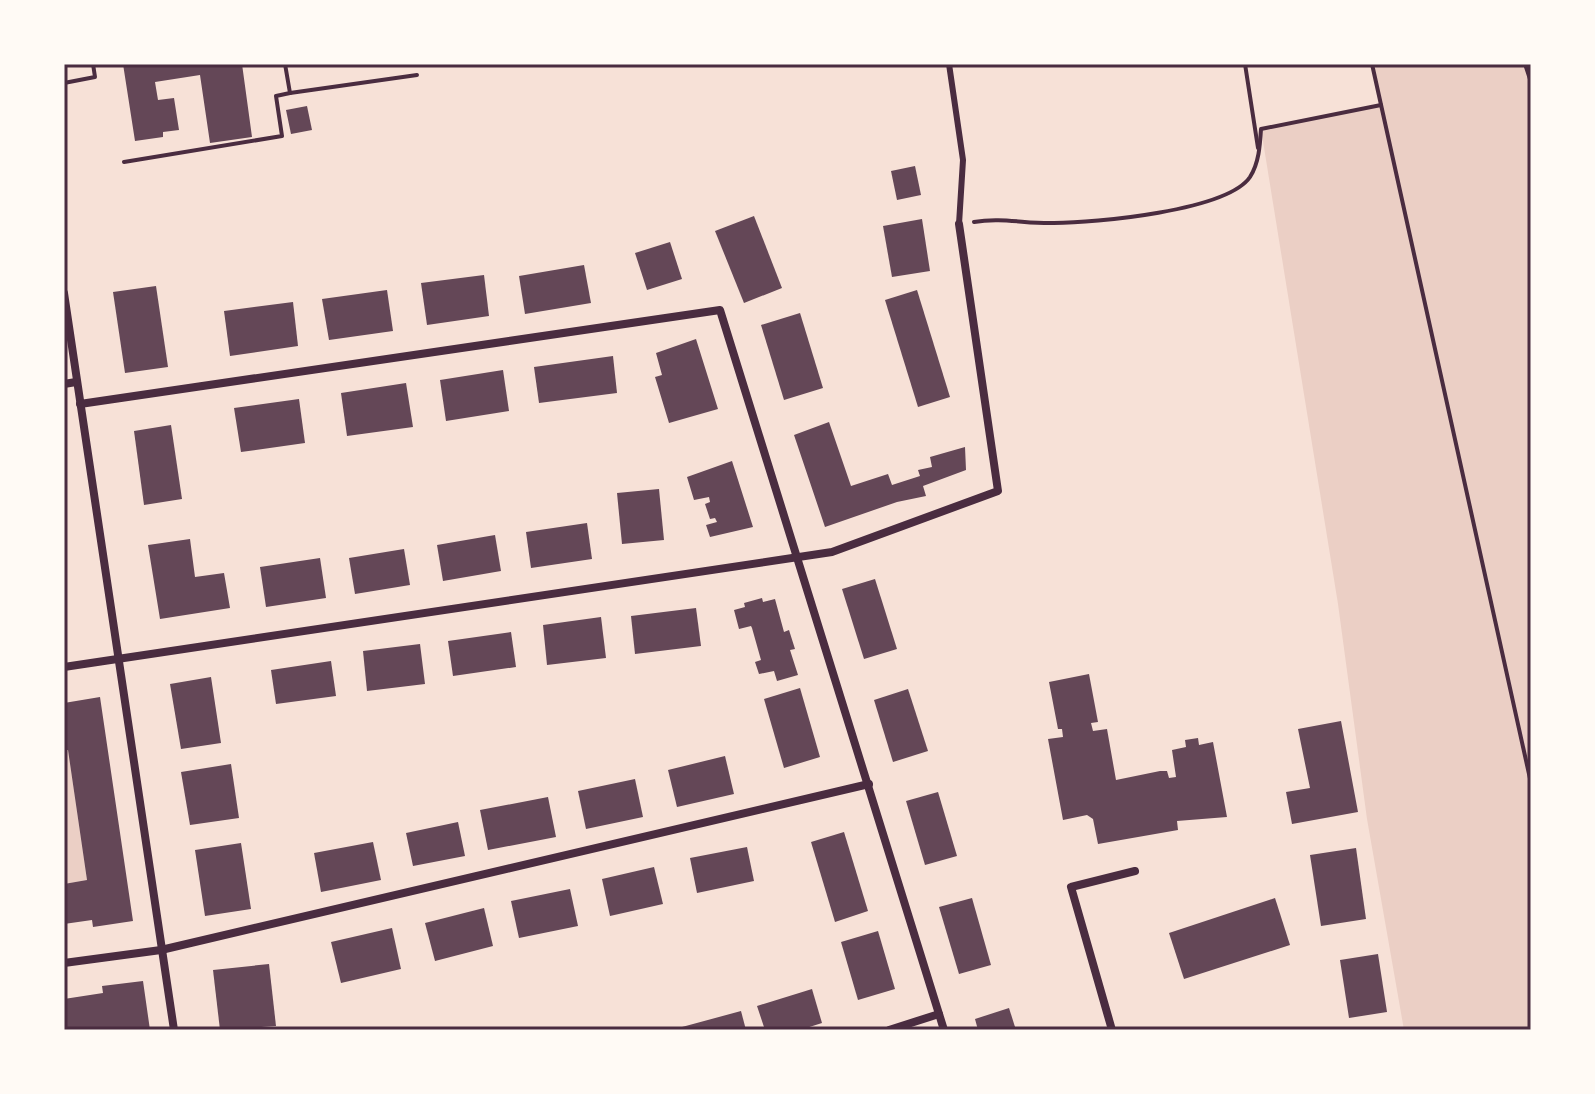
<svg xmlns="http://www.w3.org/2000/svg" width="1595" height="1094" font-family="Manrope,sans-serif">
<style>
.green{fill:#ebcfc5}
.building{fill:#644757}
.lines{fill:none;stroke-linecap:round;stroke-linejoin:round}
.path{stroke:#4a2c40;stroke-width:4}
.service{stroke:#4a2c40;stroke-width:6}
.minor{stroke:#4a2c40;stroke-width:8}
.neatline{fill:none;stroke:#4a2c40;stroke-width:3}
</style>
<rect width="100%" height="100%" fill="#f7e1d7"/>
<g class="green">
<polygon points="1372,64 1531,64 1531,1030 1404,1030 1367,819 1338,604 1261,129 1381,105"/>
<polygon points="64,750 68,750 87,880 64,884"/>
</g>
<g class="building">
<polygon points="123,64 242,64 252,137 210,143 200,75 155,82 158,100 174,98 179,130 163,132 163,137 135,141"/>
<polygon points="307,106 312,130 291,134 286,110"/>
<polygon points="915,166 921,195 897,200 891,171"/>
<polygon points="754,216 782,288 744,303 715,231"/>
<polygon points="922,219 930,271 892,277 883,226"/>
<polygon points="670,242 682,279 647,290 635,253"/>
<polygon points="584,265 591,303 525,314 519,276"/>
<polygon points="484,275 489,316 427,325 421,283"/>
<polygon points="156,286 168,367 125,373 113,292"/>
<polygon points="387,290 393,331 329,340 322,299"/>
<polygon points="917,290 950,397 918,407 885,300"/>
<polygon points="293,302 298,346 230,356 224,311"/>
<polygon points="800,313 823,388 784,400 761,325"/>
<polygon points="696,339 718,409 669,423 655,377 662,375 656,353"/>
<polygon points="613,356 617,393 539,403 534,367"/>
<polygon points="503,370 509,411 446,421 440,380"/>
<polygon points="406,383 413,427 347,436 341,393"/>
<polygon points="299,399 305,443 241,452 234,408"/>
<polygon points="829,422 851,486 888,474 892,485 920,476 918,470 932,467 930,457 965,447 966,470 923,486 926,496 897,502 825,527 794,435"/>
<polygon points="171,425 182,499 144,505 134,431"/>
<polygon points="732,461 753,527 710,537 706,525 717,522 715,518 710,519 705,504 710,502 709,497 694,500 687,477"/>
<polygon points="659,489 664,540 622,544 617,493"/>
<polygon points="587,523 592,559 531,568 526,532"/>
<polygon points="495,535 501,571 443,581 437,545"/>
<polygon points="190,539 195,577 224,573 230,608 160,619 148,545"/>
<polygon points="404,549 410,585 355,594 349,558"/>
<polygon points="320,558 326,598 266,607 260,567"/>
<polygon points="875,579 897,649 864,659 842,589"/>
<polygon points="762,598 763,602 775,599 784,632 789,630 795,649 790,650 798,675 777,681 774,671 759,674 755,662 761,660 752,628 751,626 739,629 734,610 745,607 744,603"/>
<polygon points="696,608 701,646 635,654 631,616"/>
<polygon points="601,617 606,658 547,665 543,625"/>
<polygon points="511,632 516,667 453,676 448,641"/>
<polygon points="420,644 425,684 367,691 363,651"/>
<polygon points="331,661 336,696 276,704 271,670"/>
<polygon points="1089,674 1098,722 1091,723 1093,731 1107,729 1116,780 1160,771 1167,771 1169,778 1176,777 1172,750 1186,747 1185,740 1198,738 1199,745 1213,742 1227,817 1177,821 1178,830 1098,844 1093,819 1087,815 1063,820 1048,739 1063,737 1062,729 1058,729 1049,682"/>
<polygon points="211,677 221,743 181,749 170,684"/>
<polygon points="800,688 820,757 784,768 764,699"/>
<polygon points="908,689 928,751 893,762 874,700"/>
<polygon points="100,697 133,921 93,927 92,920 64,924 64,884 87,880 68,750 64,750 64,703"/>
<polygon points="1341,721 1358,812 1292,824 1286,792 1310,788 1298,729"/>
<polygon points="725,756 734,794 677,807 668,770"/>
<polygon points="231,764 239,818 190,825 181,772"/>
<polygon points="635,779 643,817 586,829 578,791"/>
<polygon points="938,792 957,856 925,865 906,801"/>
<polygon points="548,797 556,837 488,850 480,810"/>
<polygon points="458,822 465,856 413,866 406,833"/>
<polygon points="844,832 868,911 835,922 811,842"/>
<polygon points="373,842 381,880 321,892 314,853"/>
<polygon points="241,843 251,909 205,916 195,850"/>
<polygon points="747,847 754,881 697,893 690,858"/>
<polygon points="1356,848 1366,919 1321,926 1310,855"/>
<polygon points="654,867 663,904 610,916 602,879"/>
<polygon points="570,889 578,926 519,938 511,901"/>
<polygon points="972,898 991,965 959,974 939,907"/>
<polygon points="1275,898 1290,945 1184,979 1169,933"/>
<polygon points="484,908 493,946 435,961 425,923"/>
<polygon points="392,928 401,969 341,983 331,942"/>
<polygon points="878,931 895,989 858,1000 841,942"/>
<polygon points="1378,954 1387,1012 1349,1018 1340,960"/>
<polygon points="269,964 276,1026 220,1030 213,970"/>
<polygon points="143,981 150,1030 110,1030 109,1028 64,1030 64,999 103,993 102,986"/>
<polygon points="812,989 822,1023 800,1030 765,1030 757,1006"/>
<polygon points="1009,1008 1016,1030 978,1030 975,1019"/>
<polygon points="741,1011 746,1030 683,1030 682,1027"/>
</g>
<g class="lines">
<g class="path">
<polyline points="1245,64 1258,148"/>
<polyline points="1372,64 1531,783"/>
<polyline points="1525,64 1531,82"/>
<polyline points="64,83 95,77 93,64"/>
<polyline points="290,93 417,75"/>
<polyline points="124,162 282,136 276,96 290,93 285,64"/>
<path d="M 974,222 C 1001,217 1027,224 1054,223 C 1094,223 1227,211 1250,177 C 1259,163 1260,145 1261,129 L 1381,105"/>
</g>
<polyline class="service" points="949,64 963,160 959,224"/>
<g class="minor">
<polyline points="64,293 174,1030"/>
<polyline points="64,384 76,382"/>
<polyline points="80,404 720,310 944,1030"/>
<polyline points="64,667 832,552 998,491 959,224"/>
<polyline points="64,963 161,950 869,784"/>
<polyline points="889,1030 939,1014"/>
<polyline points="1112,1030 1071,887 1135,871"/>
</g>
</g>
<rect width="1595" height="1094" fill="none" stroke="#fffaf5" stroke-width="132"/>
<rect x="66" y="66" width="1463" height="962" class="neatline"/>
</svg>
